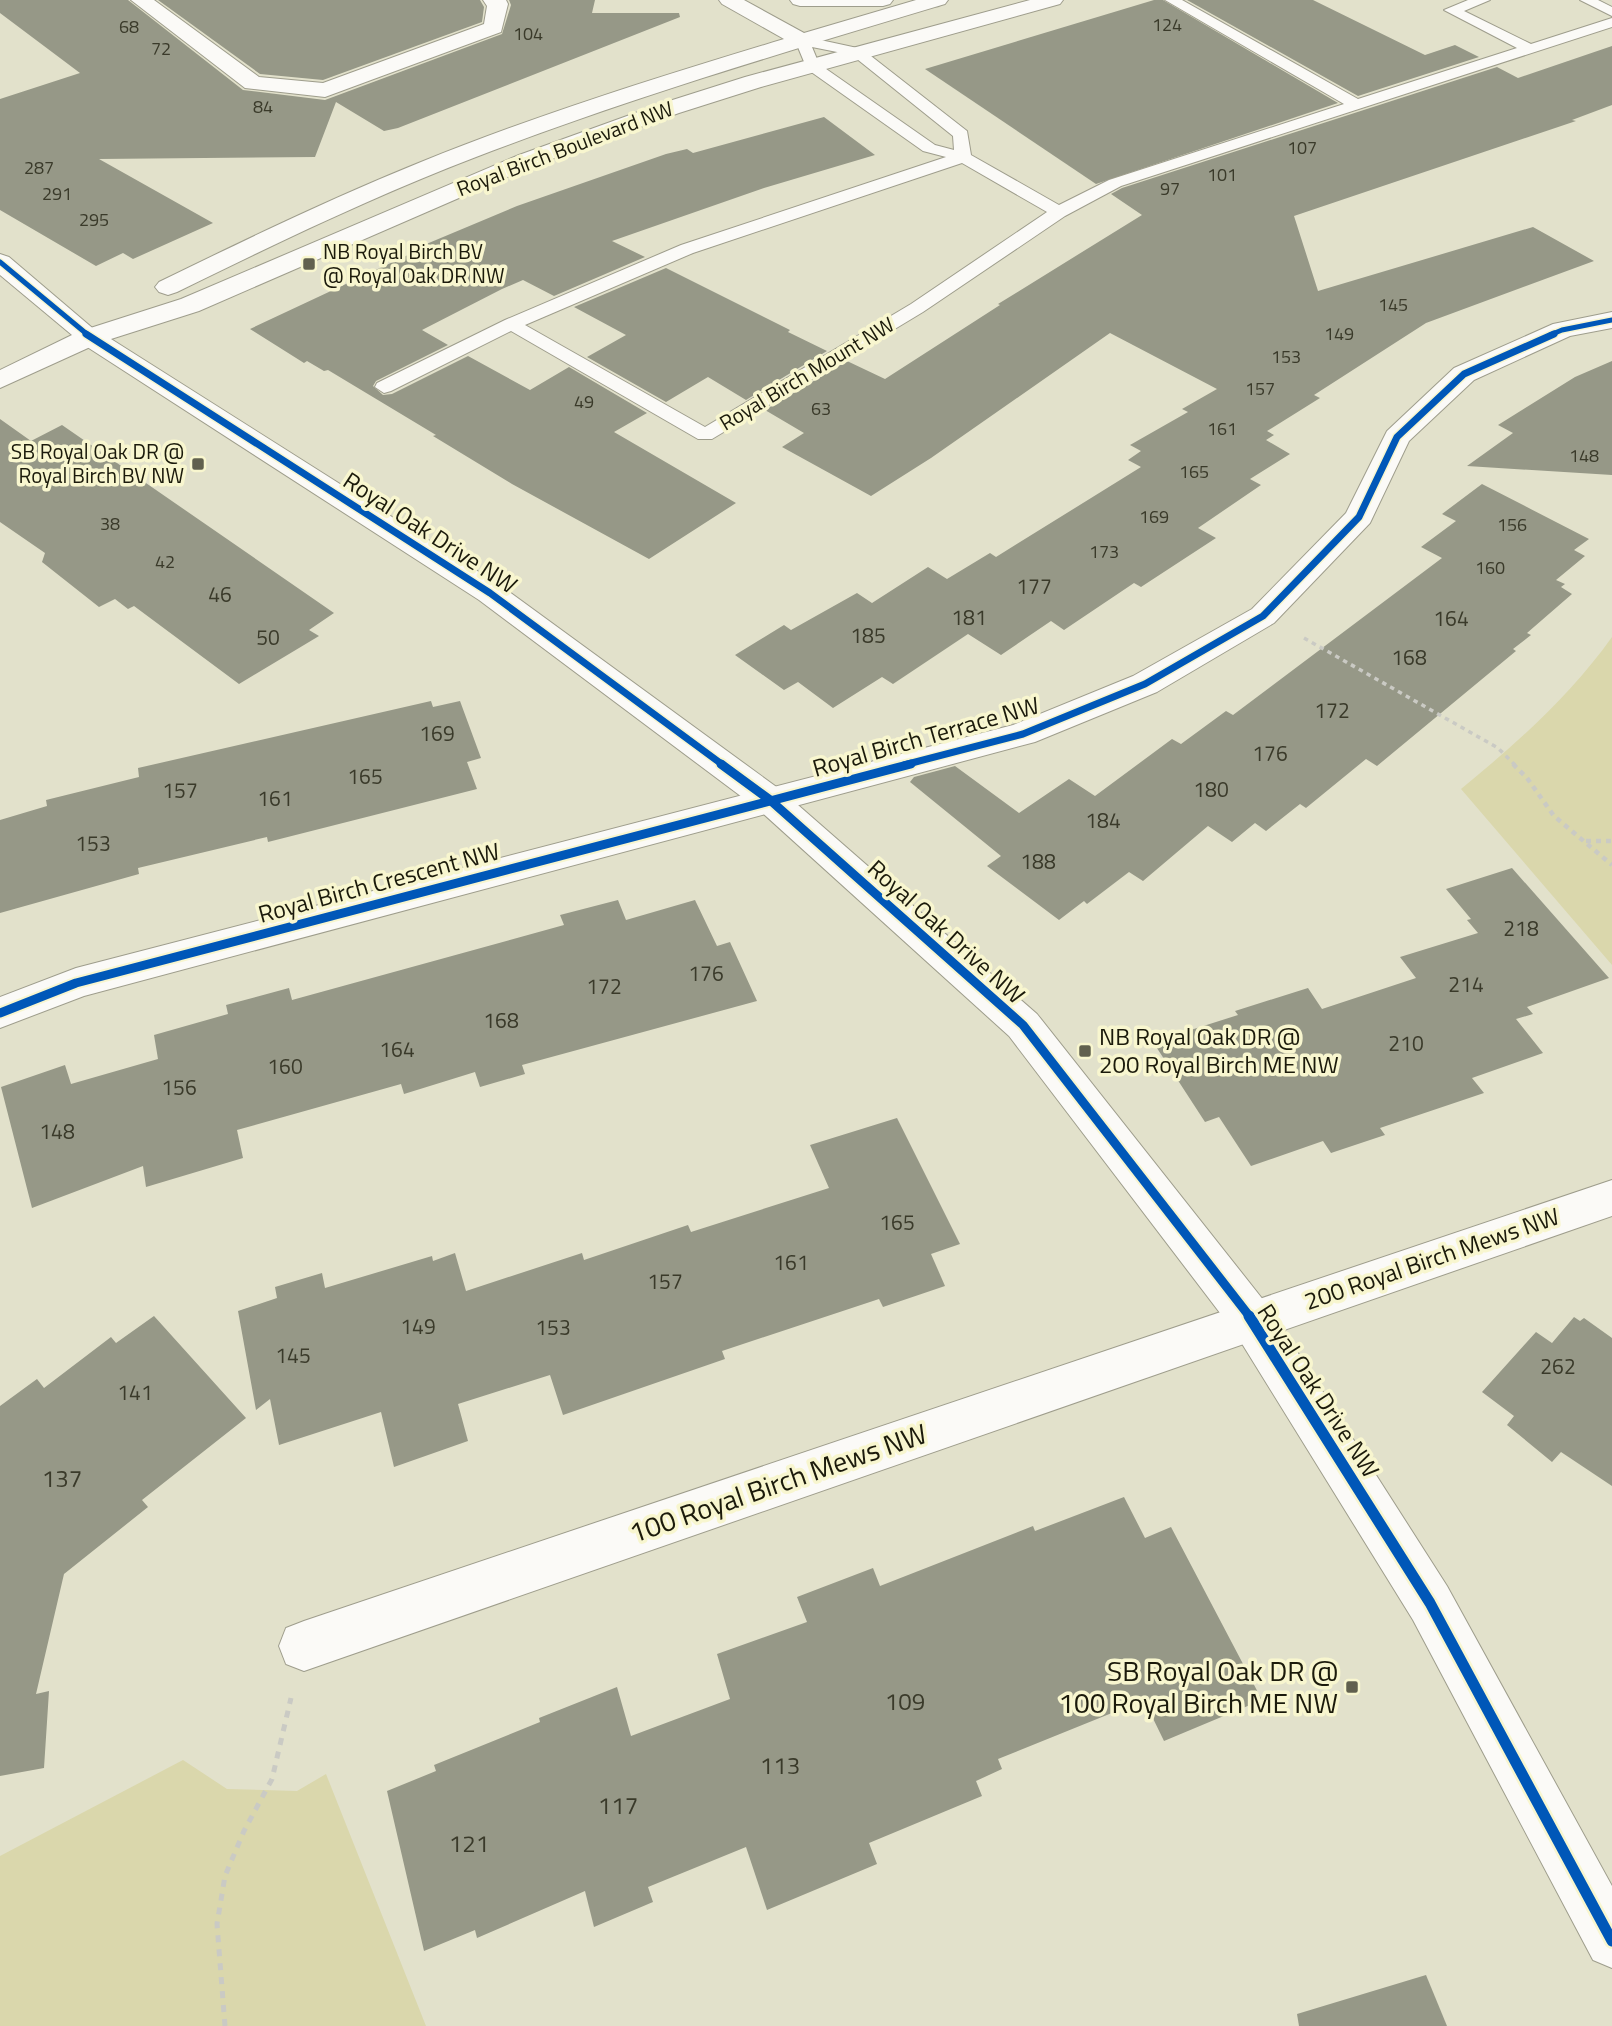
<svg xmlns="http://www.w3.org/2000/svg" width="1612" height="2026" font-family="'Titillium Web',sans-serif">
<style>
.green{fill:#dad7ac}
.building{fill:#969887}
.lines{fill:none;stroke-linecap:round;stroke-linejoin:round}
.lane-casing{stroke:#9e9d8c;stroke-width:2}
.street-casing{stroke:#9e9d8c;stroke-width:2}
.secondary-casing{stroke:#9e9d8c;stroke-width:2}
.path-far2{stroke:#cacac4;stroke-width:3.5;stroke-dasharray:4.5 4.5;stroke-linecap:butt}
.path-far1{stroke:#cacac4;stroke-width:4.5;stroke-dasharray:5 5;stroke-linecap:butt}
.path{stroke:#cacac4;stroke-width:5;stroke-dasharray:7 7;stroke-linecap:butt}
.lane{fill:#fbfaf7;fill-rule:evenodd}
.street{fill:#fbfaf7;fill-rule:evenodd}
.secondary{fill:#fbfaf7;fill-rule:evenodd}
.cycleway-far3-casing{stroke:#f8f6cf;stroke-width:8}
.cycleway-far2-casing{stroke:#f8f6cf;stroke-width:10}
.cycleway-far1-casing{stroke:#f8f6cf;stroke-width:13}
.cycleway-casing{stroke:#f8f6cf;stroke-width:16}
.cycleway-far3{stroke:#0057b8;stroke-width:5}
.cycleway-far2{stroke:#0057b8;stroke-width:7}
.cycleway-far1{stroke:#0057b8;stroke-width:9}
.cycleway{stroke:#0057b8;stroke-width:11}
.poi-dot{fill:#61604e;stroke:#f8f6cf;stroke-width:2.5}
.labels{text-anchor:middle;stroke-width:7;stroke-linejoin:round;paint-order:stroke}
.far-number-label{font-size:18px;fill:#3a3a2a}
.far-street-label{font-size:21px;fill:#1b1a0b;stroke:#f8f6cf}
.far-poi-label{font-size:21px;fill:#1b1a0b;stroke:#f8f6cf;text-anchor:start}
.number-label{font-size:21px;fill:#3a3a2a}
.street-label{font-size:24px;fill:#1b1a0b;stroke:#f8f6cf}
.poi-label{font-size:24px;fill:#1b1a0b;stroke:#f8f6cf;text-anchor:start}
.near-number-label{font-size:24px;fill:#3a3a2a}
.near-street-label{font-size:28px;fill:#1b1a0b;stroke:#f8f6cf}
.near-poi-label{font-size:28px;fill:#1b1a0b;stroke:#f8f6cf;text-anchor:end}
</style>
<rect width="100%" height="100%" fill="#e2e1cb"/>
<g class="green">
<path d="M 1612,637 L 1612,965 L 1461,789 C 1517,743 1570,696 1612,637 Z"/>
<polygon points="183,1760 227,1789 297,1791 326,1774 426,2026 0,2026 0,1856"/>
</g>
<g class="building">
<polygon points="0,0 128,0 243,90 325,100 502,34 511,5 509,0 595,0 592,13 679,13 680,17 398,128 384,131 336,102 315,157 99,159 213,223 133,259 123,253 96,266 0,210 0,99 80,73 0,13"/>
<polygon points="158,0 480,0 484,7 482,22 323,80 260,74"/>
<polygon points="1154,0 1163,0 1338,103 1096,184 925,69"/>
<polygon points="1187,0 1313,0 1425,55 1455,45 1479,57 1358,96"/>
<polygon points="1612,46 1612,105 1572,120 1576,121 1294,216 1318,291 1533,227 1594,261 1426,323 1314,395 1320,398 1267,431 1274,435 1266,440 1290,454 1250,479 1261,485 1198,528 1216,538 1141,587 1134,583 1064,630 1051,621 1001,655 968,634 893,684 882,677 833,708 798,682 784,690 735,655 784,625 791,630 857,593 872,603 928,567 947,579 990,553 996,557 1141,467 1128,460 1141,451 1130,445 1188,412 1182,409 1217,389 1110,333 931,458 871,496 782,447 804,433 765,410 847,361 885,379 1000,305 998,304 1142,215 1111,194 1122,188 1497,67 1518,78"/>
<polygon points="824,117 875,155 764,188 612,241 645,257 554,296 523,280 502,289 422,330 448,345 376,381 373,386 383,395 392,394 468,356 530,390 569,367 647,413 614,432 736,503 649,559 512,484 433,436 436,435 328,370 324,371 307,361 304,363 250,329 427,246 424,245 517,206 666,154 687,149 693,153"/>
<polygon points="666,268 790,330 788,332 827,351 746,400 708,377 666,402 587,357 626,335 574,307"/>
<polygon points="1612,361 1612,475 1467,466 1513,433 1498,425 1575,377"/>
<polygon points="0,419 31,441 62,425 334,613 309,630 319,636 239,684 134,606 128,609 115,599 99,607 42,562 45,553 0,522"/>
<polygon points="1482,484 1589,539 1574,550 1585,556 1556,580 1565,584 1561,587 1572,594 1527,633 1531,635 1513,649 1516,651 1377,766 1366,759 1306,808 1300,804 1266,831 1255,823 1232,842 1208,826 1143,881 1129,872 1087,904 1084,901 1059,920 987,866 1001,856 910,782 914,777 955,766 1019,813 1069,779 1095,796 1172,739 1181,744 1226,711 1233,715 1442,558 1421,547 1456,521 1442,514"/>
<polygon points="431,701 433,707 460,701 481,758 467,762 477,789 268,842 267,837 138,868 139,874 0,913 0,820 47,806 46,800 139,777 138,768"/>
<polygon points="1512,868 1609,978 1527,1007 1533,1014 1516,1019 1543,1053 1472,1078 1484,1093 1380,1128 1385,1135 1331,1153 1323,1141 1251,1166 1219,1117 1205,1122 1153,1042 1238,1015 1235,1011 1308,988 1322,1009 1416,978 1400,957 1478,933 1467,920 1471,919 1446,889"/>
<polygon points="618,900 626,920 695,900 717,946 730,942 757,1001 522,1065 525,1074 480,1087 475,1072 404,1094 401,1084 237,1130 243,1158 146,1187 143,1166 32,1208 1,1087 65,1065 71,1084 158,1059 154,1035 228,1014 226,1005 289,988 292,1000 564,925 560,915"/>
<polygon points="897,1118 960,1244 931,1254 945,1286 883,1307 879,1299 722,1351 725,1359 563,1415 550,1375 458,1404 468,1441 394,1467 381,1412 279,1445 270,1399 256,1410 238,1311 277,1298 275,1287 322,1273 325,1288 432,1256 433,1261 455,1253 466,1291 582,1253 584,1260 688,1225 691,1232 829,1188 810,1145"/>
<polygon points="154,1316 246,1418 142,1500 148,1507 64,1574 36,1694 49,1691 44,1768 0,1776 0,1406 37,1379 44,1388 111,1337 116,1343"/>
<polygon points="1574,1317 1580,1321 1584,1318 1612,1338 1612,1486 1561,1452 1552,1462 1507,1425 1514,1416 1482,1392 1536,1332 1552,1343"/>
<polygon points="1124,1497 1145,1538 1171,1527 1262,1700 1164,1741 1144,1700 998,1759 1002,1769 976,1781 982,1796 869,1843 877,1864 767,1910 746,1847 648,1887 653,1902 594,1927 585,1891 477,1938 475,1930 424,1951 387,1791 436,1771 434,1765 540,1722 539,1718 617,1687 631,1736 730,1699 717,1654 807,1622 797,1597 873,1568 880,1586 1033,1526 1035,1531"/>
<polygon points="1426,1975 1447,2026 1299,2026 1297,2014"/>
</g>
<g class="lines">
<defs>
<g id="lane">
<path d="M 1165,0 L 1182,0 L 1358,99 L 1517,48 L 1444,10 L 1468,0 L 1490,0 L 1464,11 L 1531,44 L 1612,18 L 1612,27 L 1121,186 L 1065,216 L 923,312 L 712,439 L 698,439 L 511,331 L 391,391 L 384,393 L 375,387 L 377,383 L 505,320 L 681,245 L 946,157 L 923,151 L 807,69 L 795,40 L 797,37 L 802,36 L 862,49 L 967,131 L 971,155 L 1059,205 L 1109,180 L 1344,104 ZM 812,47 L 852,55 L 953,136 L 954,150 L 935,145 L 819,64 ZM 962,163 L 1047,212 L 911,304 L 705,427 L 525,325 L 693,253 Z"/>
<polygon points="1580,0 1598,0 1612,7 1612,16"/>
</g>
<g id="street">
<polygon points="131,0 154,0 259,77 323,83 484,24 487,6 483,0 506,0 508,4 501,32 325,97 245,88"/>
<polygon points="0,254 9,257 103,337 99,343 0,388 0,370 72,335 0,275"/>
<polygon points="1612,312 1612,328 1570,336 1474,380 1409,441 1370,523 1274,623 1157,692 1035,742 84,996 0,1028 0,997 76,968 1013,725 1133,676 1252,609 1346,513 1387,431 1454,368 1553,324"/>
<polygon points="1612,1180 1612,1216 304,1671 286,1664 279,1646 286,1628 304,1621"/>
</g>
<g id="secondary">
<path d="M 719,0 L 744,0 L 804,33 L 916,0 L 948,0 L 945,4 C 788,51 630,98 476,157 C 374,196 275,244 177,292 L 168,295 L 159,292 L 155,287 L 159,282 C 245,240 332,198 421,162 C 539,114 662,76 784,39 L 722,4 Z"/>
<polygon points="790,0 893,0 890,4 883,6 800,6 793,4"/>
<polygon points="1030,0 1063,0 1060,4 761,87 679,113 535,165 199,311 111,339 501,586 782,791 1037,1014 1268,1306 1447,1586 1612,1886 1612,1968 1593,1960 1413,1620 1236,1334 1009,1036 758,809 479,600 81,343 77,337 81,331 181,299 519,155 663,103 745,77"/>
</g>
</defs>
<use href="#lane" class="lane-casing"/>
<use href="#street" class="street-casing"/>
<use href="#secondary" class="secondary-casing"/>
<polyline class="path-far2" points="1304,638 1498,748 1515,765"/>
<g class="path-far1">
<polyline points="1513,764 1527,778 1554,816 1612,865"/>
<polyline points="1586,841 1612,841"/>
</g>
<polyline class="path" points="225,2026 217,1924 225,1876 244,1831 272,1779 291,1698"/>
<use href="#lane" class="lane"/>
<use href="#street" class="street"/>
<use href="#secondary" class="secondary"/>
<defs>
<g id="cycleway-far3">
<polyline points="0,262 88,335"/>
<polyline points="1550,335 1562,330 1612,320"/>
</g>
<g id="cycleway-far2">
<polyline points="86,334 490,593 723,765"/>
<polyline points="904,765 1023,734 1145,684 1263,616 1359,517 1397,437 1464,374 1554,334"/>
</g>
<g id="cycleway-far1">
<polyline points="721,764 770,800 1023,1025 1250,1317"/>
<polyline points="0,1013 76,983 911,764"/>
</g>
<polyline id="cycleway" points="1249,1316 1430,1603 1612,1941"/>
</defs>
<use href="#cycleway-far3" class="cycleway-far3-casing"/>
<use href="#cycleway-far2" class="cycleway-far2-casing"/>
<use href="#cycleway-far1" class="cycleway-far1-casing"/>
<use href="#cycleway" class="cycleway-casing"/>
<use href="#cycleway-far3" class="cycleway-far3"/>
<use href="#cycleway-far2" class="cycleway-far2"/>
<use href="#cycleway-far1" class="cycleway-far1"/>
<use href="#cycleway" class="cycleway"/>
</g>
<g class="poi-dot">
<rect x="302" y="257" width="14" height="14" rx="3.5"/>
<rect x="191" y="457" width="14" height="14" rx="3.5"/>
<rect x="1078" y="1044" width="14" height="14" rx="3.5"/>
<rect x="1345" y="1680" width="14" height="14" rx="3.5"/>
</g>
<g class="labels">
<g class="far-number-label">
<text x="1167" y="31">124</text>
<text x="129" y="33">68</text>
<text x="528" y="40">104</text>
<text x="161" y="55">72</text>
<text x="263" y="113">84</text>
<text x="1302" y="154">107</text>
<text x="39" y="174">287</text>
<text x="1222" y="181">101</text>
<text x="1170" y="195">97</text>
<text x="57" y="200">291</text>
<text x="94" y="226">295</text>
<text x="1393" y="311">145</text>
<text x="1339" y="340">149</text>
<text x="1286" y="363">153</text>
<text x="1260" y="395">157</text>
<text x="584" y="408">49</text>
<text x="821" y="415">63</text>
<text x="1222" y="435">161</text>
<text x="1584" y="462">148</text>
<text x="1194" y="478">165</text>
<text x="1154" y="523">169</text>
<text x="110" y="530">38</text>
<text x="1512" y="531">156</text>
<text x="1104" y="558">173</text>
<text x="165" y="568">42</text>
<text x="1490" y="574">160</text>
</g>
<g class="far-street-label">
<text transform="translate(565 149) rotate(-21)" y="7">Royal Birch Boulevard NW</text>
<text transform="translate(807 374) rotate(-31)" y="7">Royal Birch Mount NW</text>
</g>
<g class="far-poi-label">
<text x="323" y="259">NB Royal Birch BV<tspan x="323" dy="24">@ Royal Oak DR NW</tspan></text>
<text x="184" y="459" text-anchor="end">SB Royal Oak DR @<tspan x="184" dy="24">Royal Birch BV NW</tspan></text>
</g>
<g class="number-label">
<text x="1034" y="594">177</text>
<text x="220" y="602">46</text>
<text x="969" y="625">181</text>
<text x="1451" y="626">164</text>
<text x="868" y="643">185</text>
<text x="268" y="645">50</text>
<text x="1409" y="665">168</text>
<text x="1332" y="718">172</text>
<text x="437" y="741">169</text>
<text x="1270" y="761">176</text>
<text x="365" y="784">165</text>
<text x="1211" y="797">180</text>
<text x="180" y="798">157</text>
<text x="275" y="806">161</text>
<text x="1103" y="828">184</text>
<text x="93" y="851">153</text>
<text x="1038" y="869">188</text>
<text x="1521" y="936">218</text>
<text x="706" y="981">176</text>
<text x="1466" y="992">214</text>
<text x="604" y="994">172</text>
<text x="501" y="1028">168</text>
<text x="1406" y="1051">210</text>
<text x="397" y="1057">164</text>
<text x="285" y="1074">160</text>
<text x="179" y="1095">156</text>
<text x="57" y="1139">148</text>
<text x="897" y="1230">165</text>
<text x="791" y="1270">161</text>
<text x="665" y="1289">157</text>
<text x="418" y="1334">149</text>
<text x="553" y="1335">153</text>
<text x="293" y="1363">145</text>
<text x="1558" y="1374">262</text>
<text x="135" y="1400">141</text>
</g>
<g class="street-label">
<text transform="translate(430 533) rotate(33)" y="8">Royal Oak Drive NW</text>
<text transform="translate(926 737) rotate(-16)" y="8">Royal Birch Terrace NW</text>
<text transform="translate(379 883) rotate(-15)" y="8">Royal Birch Crescent NW</text>
<text transform="translate(946 932) rotate(42)" y="8">Royal Oak Drive NW</text>
<text transform="translate(1432 1259) rotate(-19)" y="8">200 Royal Birch Mews NW</text>
<text transform="translate(1318 1391) rotate(57)" y="8">Royal Oak Drive NW</text>
</g>
<g class="poi-label">
<text x="1099" y="1045">NB Royal Oak DR @<tspan x="1099" dy="28">200 Royal Birch ME NW</tspan></text>
</g>
<g class="near-number-label">
<text x="62" y="1487">137</text>
<text x="905" y="1710">109</text>
<text x="780" y="1774">113</text>
<text x="618" y="1814">117</text>
<text x="469" y="1852">121</text>
</g>
<g class="near-street-label">
<text transform="translate(778 1483) rotate(-19)" y="10">100 Royal Birch Mews NW</text>
</g>
<g class="near-poi-label">
<text x="1338" y="1681">SB Royal Oak DR @<tspan x="1338" dy="32">100 Royal Birch ME NW</tspan></text>
</g>
</g>
</svg>
